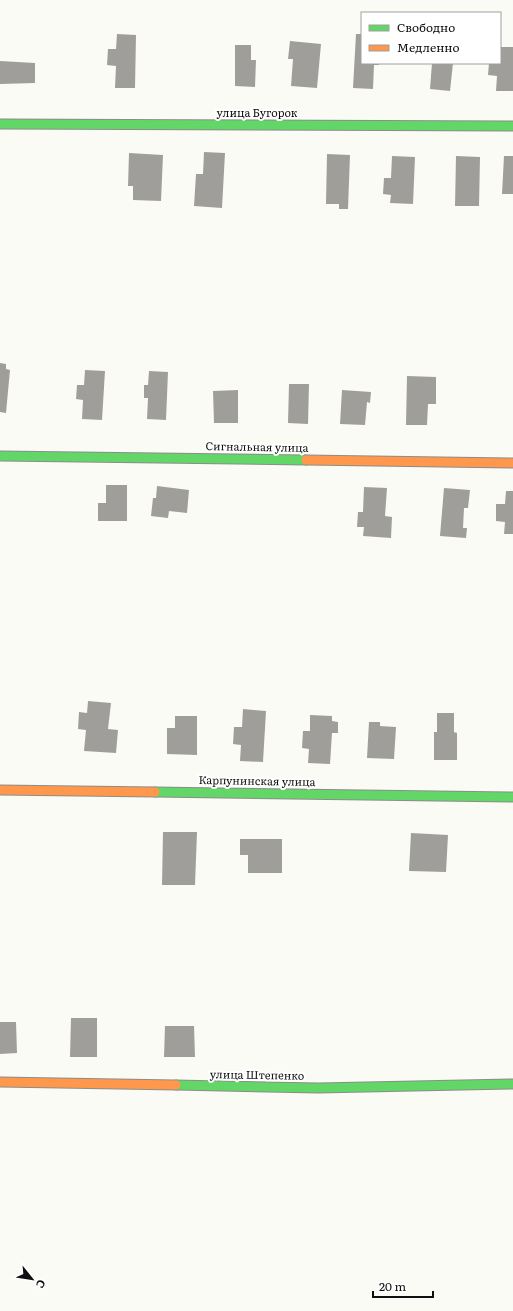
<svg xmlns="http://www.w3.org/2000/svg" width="513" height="1311" font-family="Literata,serif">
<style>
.building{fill:#9f9e9b}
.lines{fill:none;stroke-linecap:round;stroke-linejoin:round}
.fast-casing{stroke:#8c8c8a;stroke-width:11}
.slow-casing{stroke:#8c8c8a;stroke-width:11}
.fast{stroke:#63d668;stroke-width:9}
.slow{stroke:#ff974d;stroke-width:9}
.labels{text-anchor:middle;stroke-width:4;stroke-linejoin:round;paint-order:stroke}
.street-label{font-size:11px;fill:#0f0f0f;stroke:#fff}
</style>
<rect width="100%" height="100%" fill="#fbfbf6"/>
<g class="building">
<polygon points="117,34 136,35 135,88 115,88 116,66 107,65 108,49 116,49"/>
<polygon points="356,34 362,34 362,63 379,63 379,65 374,65 373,89 353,88"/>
<polygon points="290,41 321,44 317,88 291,86 293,59 288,59"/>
<polygon points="235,45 251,45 251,60 256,60 255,87 235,86"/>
<polygon points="500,47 513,47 513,91 496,91 497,76 488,75 489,63 500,63"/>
<polygon points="0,61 35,63 35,83 0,84"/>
<polygon points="432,63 453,63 450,91 430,89"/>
<polygon points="204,152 225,153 222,208 194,206 196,174 203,174"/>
<polygon points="129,153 163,155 161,201 133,200 133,186 128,186"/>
<polygon points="327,154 350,155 348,209 339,209 339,204 326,204"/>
<polygon points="392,156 415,157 413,204 390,203 391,195 383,194 384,178 391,178"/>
<polygon points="456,156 480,157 479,206 455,206"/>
<polygon points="504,156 513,156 513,194 502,194"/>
<polygon points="0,363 6,364 6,369 10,370 6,413 0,412"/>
<polygon points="85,370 105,371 102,420 82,419 83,400 76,399 77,385 84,385"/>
<polygon points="149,371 168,372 166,420 147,419 148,398 144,398 144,385 148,385"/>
<polygon points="407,376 436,377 436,404 428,404 427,425 406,425"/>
<polygon points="289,384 309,384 308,424 288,423"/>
<polygon points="238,390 238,423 214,423 213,391"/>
<polygon points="342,390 371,392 370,403 367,402 365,425 340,424"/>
<polygon points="106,485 127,485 127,521 98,521 98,503 106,503"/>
<polygon points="157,486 189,490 187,513 169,511 168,518 151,516 153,498 156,498"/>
<polygon points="364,487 387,488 385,516 392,517 391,538 363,536 364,527 357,527 358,512 363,512"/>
<polygon points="444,488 470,490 468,508 464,508 463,528 467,528 466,538 440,536"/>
<polygon points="506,491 513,491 513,534 504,534 505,522 496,521 496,504 505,504"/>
<polygon points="88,701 111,703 108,729 118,730 116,753 84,751 86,730 78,729 79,712 87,713"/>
<polygon points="243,709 266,711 263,762 240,761 241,745 233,744 234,727 242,727"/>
<polygon points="437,713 454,713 454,732 457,733 457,760 434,760 434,732 437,732"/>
<polygon points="310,715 332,716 332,721 338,722 338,733 332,733 330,764 308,763 309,749 302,748 303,731 310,731"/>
<polygon points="175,716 197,716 197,755 167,754 167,728 175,728"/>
<polygon points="369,722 380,722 380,726 396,727 394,759 367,758"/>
<polygon points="163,832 197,832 195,885 162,885"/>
<polygon points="411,833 448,835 446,872 409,871"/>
<polygon points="240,839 282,839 282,873 248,873 248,855 240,855"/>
<polygon points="71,1018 97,1018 97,1057 70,1057"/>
<polygon points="0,1022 16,1022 17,1053 0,1054"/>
<polygon points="165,1026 194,1026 195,1057 164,1057"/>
</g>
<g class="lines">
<defs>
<g id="fast">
<polyline points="0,124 513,126"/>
<polyline points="0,456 306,460"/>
<polyline points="155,792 513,797"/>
<polyline points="176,1085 318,1088 513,1084"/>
</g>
<g id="slow">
<polyline points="306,460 513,463"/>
<polyline points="0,790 155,792"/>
<polyline points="0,1082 176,1085"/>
</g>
</defs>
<use href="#fast" class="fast-casing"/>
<use href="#slow" class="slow-casing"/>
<use href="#fast" class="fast"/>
<use href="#slow" class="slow"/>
</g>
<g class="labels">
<g class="street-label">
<text x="257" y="117">улица Бугорок</text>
<text transform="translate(257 447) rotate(1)" y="4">Сигнальная улица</text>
<text transform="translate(257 781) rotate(1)" y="4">Карпунинская улица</text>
<text transform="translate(257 1075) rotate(1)" y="4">улица Штепенко</text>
</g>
</g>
<rect x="361" y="12" width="140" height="52" fill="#ffffff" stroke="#9f9f9f"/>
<rect x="369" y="25" width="20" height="6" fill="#63d668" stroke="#9f9f9f"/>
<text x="397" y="32" font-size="12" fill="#0f0f0f">Свободно</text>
<rect x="369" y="45" width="20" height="6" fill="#ff974d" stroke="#9f9f9f"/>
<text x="397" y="52" font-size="12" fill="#0f0f0f">Медленно</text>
<g transform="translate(32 1279) rotate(120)" stroke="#ffffff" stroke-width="3" paint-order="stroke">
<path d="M0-3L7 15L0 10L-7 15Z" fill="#0f0f0f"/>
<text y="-6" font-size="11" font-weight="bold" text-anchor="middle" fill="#0f0f0f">С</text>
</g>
<path d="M373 1291v6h60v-6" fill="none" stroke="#0f0f0f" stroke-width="2"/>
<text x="379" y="1291" font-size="12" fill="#0f0f0f" stroke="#ffffff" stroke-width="3" paint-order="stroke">20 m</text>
</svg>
